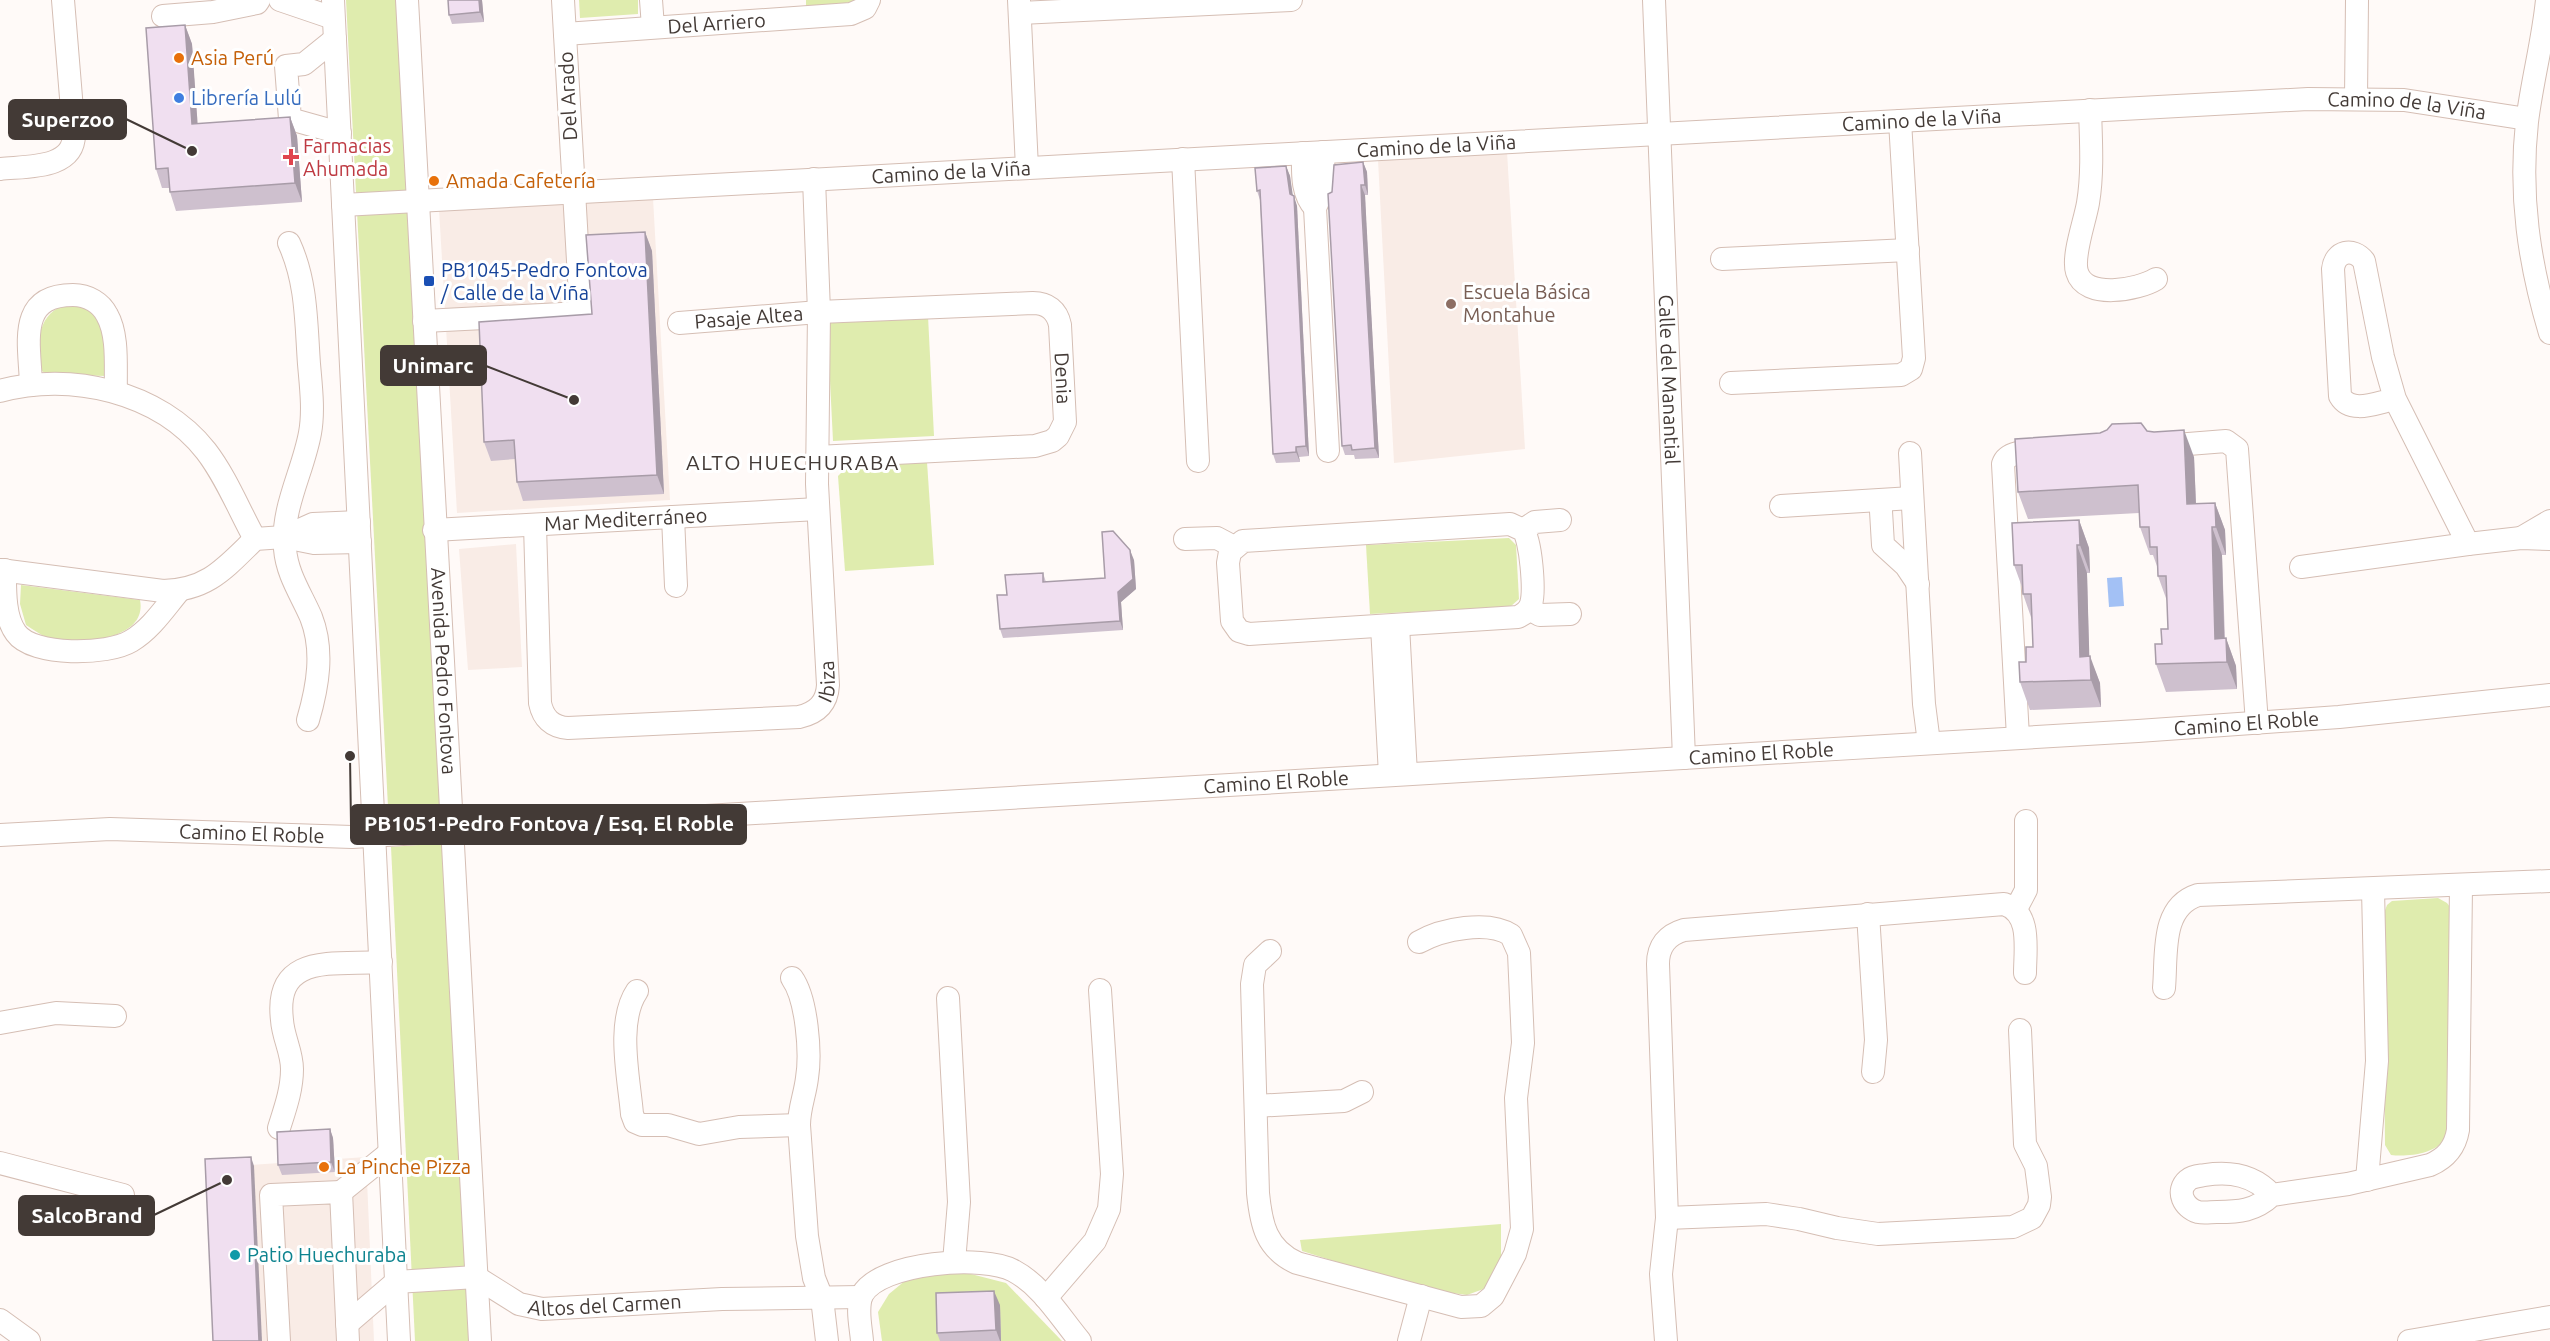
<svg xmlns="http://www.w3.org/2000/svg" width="2550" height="1341" font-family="Ubuntu,sans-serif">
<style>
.built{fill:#f9ece6}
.green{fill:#dfecae}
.water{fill:#a3c1f5}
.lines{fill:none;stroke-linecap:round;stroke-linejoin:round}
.minor-casing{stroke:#d5beb4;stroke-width:24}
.minor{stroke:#fff;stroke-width:22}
.wall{fill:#cec0ce}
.shaded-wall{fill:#a89ca8}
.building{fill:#f0dff0;stroke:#a89ca8;stroke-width:1.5}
.food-dot{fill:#e8710a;stroke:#fff;stroke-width:2}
.shop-dot{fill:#3f7fe0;stroke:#fff;stroke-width:2}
.health-dot{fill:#e0444e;stroke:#fff;stroke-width:2}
.transit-dot{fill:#1a4fb4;stroke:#fff;stroke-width:2}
.education-dot{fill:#8d6e63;stroke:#fff;stroke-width:2}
.culture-dot{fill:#0f9aa8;stroke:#fff;stroke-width:2}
.labels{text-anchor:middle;stroke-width:6;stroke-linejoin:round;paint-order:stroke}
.street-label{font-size:20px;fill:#433a36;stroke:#fff}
.food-label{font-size:20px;fill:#c56008;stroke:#fff;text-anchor:start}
.shop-label{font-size:20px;fill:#366cbe;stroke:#fff;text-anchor:start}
.health-label{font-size:20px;fill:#be3a42;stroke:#fff;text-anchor:start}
.transit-label{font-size:20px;fill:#164399;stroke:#fff;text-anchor:start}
.education-label{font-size:20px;fill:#785e54;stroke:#fff;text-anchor:start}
.culture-label{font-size:20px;fill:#0d838f;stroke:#fff;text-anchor:start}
.neighbourhood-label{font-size:21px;letter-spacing:1.5px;fill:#433a36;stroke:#fff}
.leader{fill:none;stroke:#433a36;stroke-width:2}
.callout-dot{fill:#433a36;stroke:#fff;stroke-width:2}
.callout{fill:#433a36;stroke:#433a36;stroke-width:2}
.callout-label{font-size:21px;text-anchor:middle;font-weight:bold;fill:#fff}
</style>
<rect width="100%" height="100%" fill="#fffaf8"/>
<g class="built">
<polygon points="1507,152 1525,449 1394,463 1378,160"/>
<polygon points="653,198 670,500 457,513 439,209"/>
<polygon points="516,544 522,667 468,670 459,549"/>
<polygon points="366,1157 374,1341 215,1341 208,1168"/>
</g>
<g class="green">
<polygon points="346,0 398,0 446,821 389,826"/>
<polygon points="579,0 638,0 638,14 580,18"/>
<polygon points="806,0 862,0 806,10"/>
<path d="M 62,306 L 90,307 L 105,327 L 105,376 L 46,374 L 42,371 C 35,348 37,316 62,306 Z"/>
<polygon points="928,316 934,436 833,441 827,321"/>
<polygon points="927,462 934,565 845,571 838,476 847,467"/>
<polygon points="1509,538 1516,545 1519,599 1510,607 1370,614 1366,545"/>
<path d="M 21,585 L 140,600 C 148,640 81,644 55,640 C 45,638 35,631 26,625 L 20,604 Z"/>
<polygon points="446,843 471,1341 415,1341 391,847"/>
<path d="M 2438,898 L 2447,903 L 2450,907 L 2452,1115 C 2450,1122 2449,1131 2445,1138 C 2437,1154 2407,1157 2391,1155 L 2385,1145 L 2383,916 L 2387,905 L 2392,901 Z"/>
<polygon points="1501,1224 1501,1263 1489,1287 1467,1295 1423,1289 1302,1251 1300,1240"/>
<polygon points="934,1273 967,1273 1006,1283 1062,1341 882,1341 878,1312 889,1294 906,1280"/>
</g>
<polygon class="water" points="2122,577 2124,606 2109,607 2107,578"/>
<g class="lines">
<defs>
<g id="minor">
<polyline points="280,0 333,18"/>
<polyline points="333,0 399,1341"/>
<path id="s1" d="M 407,0 L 480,1341"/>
<polyline points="651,0 653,27"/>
<polyline points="1019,0 1027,168"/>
<path id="s2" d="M 1654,0 L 1684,758"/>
<path d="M 2547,0 C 2543,41 2532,81 2527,122 C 2519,195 2529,263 2550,333"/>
<polyline points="1020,13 1291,0"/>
<polyline points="163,16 213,12 257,3 259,0"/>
<path id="s3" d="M 565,34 L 851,14 L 865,8 L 869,0"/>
<polyline points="335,39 304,64 286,66 290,119 340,133"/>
<polyline points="2356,98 2357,0"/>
<path d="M 2090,110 C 2091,141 2093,173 2088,203 C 2085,221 2072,256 2077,272 C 2085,300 2138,290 2156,279"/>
<polyline points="1323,152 1324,188 1315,208 1328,451"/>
<path d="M 1303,153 C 1303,172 1301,193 1315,208"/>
<polyline points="1183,159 1198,461"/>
<path d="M 0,169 C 26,166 74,170 74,134 L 63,0"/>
<path id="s4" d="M 343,205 L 2308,99 L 2404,100 L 2527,119"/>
<path d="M 289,243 C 307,282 306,323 309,364 C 311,387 314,411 310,433 C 303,472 281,508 285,549 C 287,574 301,594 311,617 C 324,650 318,686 308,720"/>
<polyline points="1722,259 1908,250"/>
<polyline points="424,321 581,313 563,0"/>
<path id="s5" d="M 679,323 L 819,312 L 1033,303 C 1047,303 1057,310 1060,325 L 1065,422 L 1058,436 L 1052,441 L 1035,446 L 817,457"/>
<polyline points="1731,383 1901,375 1911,369 1914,358 1900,121"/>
<path d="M 31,385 C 30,345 16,295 73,295 C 88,295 101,303 107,315 C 119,336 115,369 116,392"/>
<path d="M 0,391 C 70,371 160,392 206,451 C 226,477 239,510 255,539"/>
<path d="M 2395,399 C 2378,402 2351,415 2340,396 L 2333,269 C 2335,251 2353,247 2364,261 L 2383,357 L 2395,399 L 2468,544"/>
<polyline points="2163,446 2226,441 2237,449 2257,723"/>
<polyline points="1910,453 1924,704 1929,743"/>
<polyline points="1781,506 1912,498"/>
<polyline points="1881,511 1883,545 1906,566 1918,584"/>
<polyline points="673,517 676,586"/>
<path d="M 1510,524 L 1523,530 C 1531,540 1535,591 1531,604 C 1529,611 1524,614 1518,617 L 1249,634 L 1239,631 L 1232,621 L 1228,563 L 1230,552 L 1243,541 Z"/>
<path id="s6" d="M 535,525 L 540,703 C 543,718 552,727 568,728 L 799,717 C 817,713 827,703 828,685 L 817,484 L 819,312 L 814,179"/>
<path id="s7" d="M 434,530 L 818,509"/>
<polyline points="1523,530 1535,522 1560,520"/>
<polyline points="284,537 313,524 359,522"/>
<polyline points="2521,538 2550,521"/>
<polyline points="1185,539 1217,538 1234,547"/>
<polyline points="2301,567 2468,544 2521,538 2550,539"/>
<path d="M 0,570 L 163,591 C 208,590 225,568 255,539 L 284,537 L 314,543 L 360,542"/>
<path d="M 5,570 C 5,589 4,617 16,633 C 33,657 108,655 131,641 C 151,629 164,609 179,591"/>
<polyline points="1529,609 1540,615 1570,614"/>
<polyline points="1398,625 1406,774"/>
<polyline points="1382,626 1390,775"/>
<path d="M 2018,737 L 2003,464 C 2008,449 2033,452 2047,451"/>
<path id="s8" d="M 0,835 L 110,829 L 352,837 L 2138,731 L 2339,717 L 2550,695"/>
<polyline points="2016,909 2026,890 2026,821"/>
<polyline points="1868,914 1876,1040 1873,1072"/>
<path d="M 1270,951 L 1255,965 L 1252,984 L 1258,1193 C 1261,1224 1266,1249 1297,1263 L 1461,1307 L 1481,1306 L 1493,1296 L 1515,1254 L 1522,1229 L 1516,1098 L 1523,1043 L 1519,953 L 1511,935 C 1488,920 1442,929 1419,942"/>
<path d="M 792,978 C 807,999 811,1053 807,1078 C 805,1095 799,1108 799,1125 L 807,1236 L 814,1278 L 822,1298 L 827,1341"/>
<path d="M 2164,988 C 2167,955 2160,907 2198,895 L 2550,881"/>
<path d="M 637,991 C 616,1022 629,1078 632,1114 L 635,1122 L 642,1125 L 668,1125 L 699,1134 L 739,1127 L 799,1125"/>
<polyline points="948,998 959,1202 954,1262"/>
<polyline points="0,1023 56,1013 115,1016"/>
<polyline points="1256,1106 1344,1101 1362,1092"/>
<path d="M 279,1128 C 285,1109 292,1090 292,1069 C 292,1052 283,1037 282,1020 C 274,953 333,965 381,962"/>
<polyline points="0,1163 123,1195"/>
<polyline points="2367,1180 2377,1061 2373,890"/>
<polyline points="341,1192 388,1154"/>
<path d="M 2272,1195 C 2254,1175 2231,1171 2205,1175 C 2199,1176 2193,1176 2188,1180 C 2175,1191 2184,1208 2198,1212 C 2204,1213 2211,1212 2217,1212 C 2239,1212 2255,1211 2272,1195 L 2348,1184 L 2430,1165 C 2446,1158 2455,1148 2458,1130 L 2461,886"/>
<polyline points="1667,1218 1766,1214 1799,1219 1837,1228 1878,1234 2013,1227 2032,1218 2039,1205 2040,1197 2036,1166 2025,1144 2020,1030"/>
<polyline points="1046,1298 1095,1241 1109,1209 1112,1174 1100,990"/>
<polyline points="0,1320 29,1341"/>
<path id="s9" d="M 347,1324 L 396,1282 L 476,1277 L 519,1304 L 542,1309 L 722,1299 L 861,1297"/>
<polyline points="279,1341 271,1195 341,1192 348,1341"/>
<path d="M 862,1341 C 861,1327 856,1308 862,1295 C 879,1262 985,1254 1014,1271 C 1042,1286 1060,1317 1080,1341"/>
<polyline points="1409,1341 1421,1296"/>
<path d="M 1666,1341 L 1661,1274 L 1667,1218 L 1658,964 C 1658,946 1667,935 1684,930 L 2004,904 C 2032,913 2025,949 2025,973"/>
<polyline points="2409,1341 2550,1317"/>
</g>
</defs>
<use href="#minor" class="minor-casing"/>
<use href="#minor" class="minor"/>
</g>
<g class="wall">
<polygon points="448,0 482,0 484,22 452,24 449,15"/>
<polygon points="185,25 192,44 197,124 290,117 297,136 302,202 176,211 170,192 169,188 162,188 156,169"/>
<polygon points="1363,162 1367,172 1368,195 1365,195 1366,222 1379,458 1355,459 1354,455 1345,455 1342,446"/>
<polygon points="1286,166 1290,176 1292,195 1297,206 1309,456 1299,457 1300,462 1276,463 1273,454 1260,200 1257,191"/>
<polygon points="645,232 652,251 664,494 523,501 517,482 515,459 491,461 484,442 592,314"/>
<polygon points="2194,457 2196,503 2215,503 2225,530 2226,555 2222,555 2225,638 2226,638 2236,666 2237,689 2166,692 2156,664 2162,644 2168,629 2167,601 2158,576 2158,569 2153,555 2150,555 2140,527 2139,513 2028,519 2018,492"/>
<polygon points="2079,520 2089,548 2090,573 2087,573 2089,656 2100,683 2101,707 2030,710 2020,682 2026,662 2033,647 2032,620 2023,594 2022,587 2014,565"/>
<polygon points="1134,560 1136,589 1121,602 1123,630 1003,638 1000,629 1007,595 1043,573 1046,582 1105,578"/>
<polygon points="330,1129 333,1138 335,1172 282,1175 278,1165"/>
<polygon points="1000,1305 1001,1341 940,1341 937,1333"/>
</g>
<g class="shaded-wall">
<polygon points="479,0 482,0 484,22 480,12"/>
<polygon points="185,25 192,44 199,143 192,124"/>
<polygon points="290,117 297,136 302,202 295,183"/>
<polygon points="1363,162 1367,172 1368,195 1365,185"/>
<polygon points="1286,166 1290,176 1294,203 1290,194"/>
<polygon points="1361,185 1365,195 1379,458 1375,448"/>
<polygon points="1294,196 1297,206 1309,456 1306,446"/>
<polygon points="645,232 652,251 664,494 657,475"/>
<polygon points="2184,430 2194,457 2197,531 2187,504"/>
<polygon points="1296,447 1299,457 1300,462 1296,452"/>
<polygon points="2215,503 2225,530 2226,555 2216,527"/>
<polygon points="2079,520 2089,548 2090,573 2080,545"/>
<polygon points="2212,527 2222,555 2225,662 2215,639"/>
<polygon points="2077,545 2087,573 2090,680 2080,657"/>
<polygon points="1130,550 1134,560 1136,589 1121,602 1123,630 1120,621 1118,592"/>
<polygon points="2226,638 2236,666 2237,689 2227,662"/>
<polygon points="2090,656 2100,683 2101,707 2091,680"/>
<polygon points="330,1129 333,1138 335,1172 331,1162"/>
<polygon points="251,1157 254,1166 262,1341 259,1341"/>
<polygon points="994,1291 1000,1305 1001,1341 1000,1341 996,1330"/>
</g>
<g class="building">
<polygon points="448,0 479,0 480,12 449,15"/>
<polygon points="185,25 192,124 290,117 295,183 170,192 168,168 156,169 146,28"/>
<polygon points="1363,162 1365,185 1361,185 1362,212 1375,448 1352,450 1351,445 1342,446 1328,194 1332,192 1334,165"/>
<polygon points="1286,166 1290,194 1294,196 1306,446 1296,447 1296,452 1273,454 1260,190 1257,191 1255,168"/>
<polygon points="645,232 657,475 517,482 514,440 484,442 479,322 592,314 586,235"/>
<polygon points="2141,423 2147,431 2154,432 2184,430 2187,504 2215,503 2216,527 2212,527 2215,639 2226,638 2227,662 2156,664 2155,644 2162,644 2161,629 2168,629 2166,576 2158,576 2157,547 2150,547 2149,527 2140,527 2138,485 2018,492 2015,439 2100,433 2107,430 2112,424"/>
<polygon points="2079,520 2080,545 2077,545 2080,657 2090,656 2091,680 2020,682 2019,662 2026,662 2026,647 2033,647 2031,594 2023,594 2022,565 2014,565 2012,523"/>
<polygon points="1113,531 1130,550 1133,579 1118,592 1120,621 1000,629 997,595 1007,595 1005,575 1043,573 1043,582 1105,578 1102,532"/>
<polygon points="330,1129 331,1162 278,1165 277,1132"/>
<polygon points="251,1157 259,1341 213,1341 205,1159"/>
<polygon points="994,1291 996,1330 937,1333 936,1293"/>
</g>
<g class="food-dot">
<circle cx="179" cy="58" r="6"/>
<circle cx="434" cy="181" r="6"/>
<circle cx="324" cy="1167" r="6"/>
</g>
<circle class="shop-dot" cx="179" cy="98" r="6"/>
<path class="health-dot" d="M288 148h6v6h6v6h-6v6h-6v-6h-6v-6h6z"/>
<rect class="transit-dot" x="423" y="275" width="12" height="12" rx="3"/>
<circle class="education-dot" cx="1451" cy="304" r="6"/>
<circle class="culture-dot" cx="235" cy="1255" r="6"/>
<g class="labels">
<g class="street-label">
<text dy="7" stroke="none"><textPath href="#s3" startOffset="152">Del Arriero</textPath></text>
<text transform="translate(568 96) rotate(-93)" y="7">Del Arado</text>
<text dy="7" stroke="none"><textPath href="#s4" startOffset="2067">Camino de la Viña</textPath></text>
<text dy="7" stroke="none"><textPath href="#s4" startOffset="1581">Camino de la Viña</textPath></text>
<text dy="7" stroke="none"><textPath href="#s4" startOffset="1095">Camino de la Viña</textPath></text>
<text dy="7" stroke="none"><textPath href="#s4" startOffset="609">Camino de la Viña</textPath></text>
<text dy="7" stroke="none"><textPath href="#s5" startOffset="70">Pasaje Altea</textPath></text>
<text dy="7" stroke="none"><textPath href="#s5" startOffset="446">Denia</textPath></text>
<text dy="7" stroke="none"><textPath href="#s2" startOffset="380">Calle del Manantial</textPath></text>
<text dy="7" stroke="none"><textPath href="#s7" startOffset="192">Mar Mediterráneo</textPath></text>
<text dy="7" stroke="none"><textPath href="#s1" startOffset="672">Avenida Pedro Fontova</textPath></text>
<text dy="7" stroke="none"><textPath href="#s6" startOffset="501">Ibiza</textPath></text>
<text dy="7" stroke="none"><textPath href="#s8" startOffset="2250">Camino El Roble</textPath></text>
<text dy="7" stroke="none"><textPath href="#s8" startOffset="1764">Camino El Roble</textPath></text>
<text dy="7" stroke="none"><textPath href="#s8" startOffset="1278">Camino El Roble</textPath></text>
<text dy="7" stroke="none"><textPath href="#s8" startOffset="252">Camino El Roble</textPath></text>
<text dy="7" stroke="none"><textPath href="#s9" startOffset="282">Altos del Carmen</textPath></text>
</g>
<g class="food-label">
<text x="191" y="65">Asia Perú</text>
<text x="446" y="188">Amada Cafetería</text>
<text x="336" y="1174">La Pinche Pizza</text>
</g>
<g class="shop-label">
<text x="191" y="105">Librería Lulú</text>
</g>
<g class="health-label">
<text x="303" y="153">Farmacias<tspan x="303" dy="23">Ahumada</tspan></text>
</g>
<g class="transit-label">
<text x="441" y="277">PB1045-Pedro Fontova<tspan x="441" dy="23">/ Calle de la Viña</tspan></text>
</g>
<g class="education-label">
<text x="1463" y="299">Escuela Básica<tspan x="1463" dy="23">Montahue</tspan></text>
</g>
<g class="culture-label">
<text x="247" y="1262">Patio Huechuraba</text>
</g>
<g class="neighbourhood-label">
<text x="793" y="470">ALTO HUECHURABA</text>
</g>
</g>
<path class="leader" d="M192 151L126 119M574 400L486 366M350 756L351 824M227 1180L154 1215"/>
<g class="callout-dot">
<circle cx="192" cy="151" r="6"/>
<circle cx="574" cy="400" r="6"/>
<circle cx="350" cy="756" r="6"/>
<circle cx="227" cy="1180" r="6"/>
</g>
<g class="callout">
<rect x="9" y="100" width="117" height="39" rx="6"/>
<rect x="381" y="346" width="105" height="39" rx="6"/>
<rect x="351" y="805" width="395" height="39" rx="6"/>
<rect x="19" y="1196" width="135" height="39" rx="6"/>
</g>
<g class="callout-label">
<text x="68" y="127">Superzoo</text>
<text x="433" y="373">Unimarc</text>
<text x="549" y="831">PB1051-Pedro Fontova / Esq. El Roble</text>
<text x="87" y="1223">SalcoBrand</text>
</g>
</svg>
